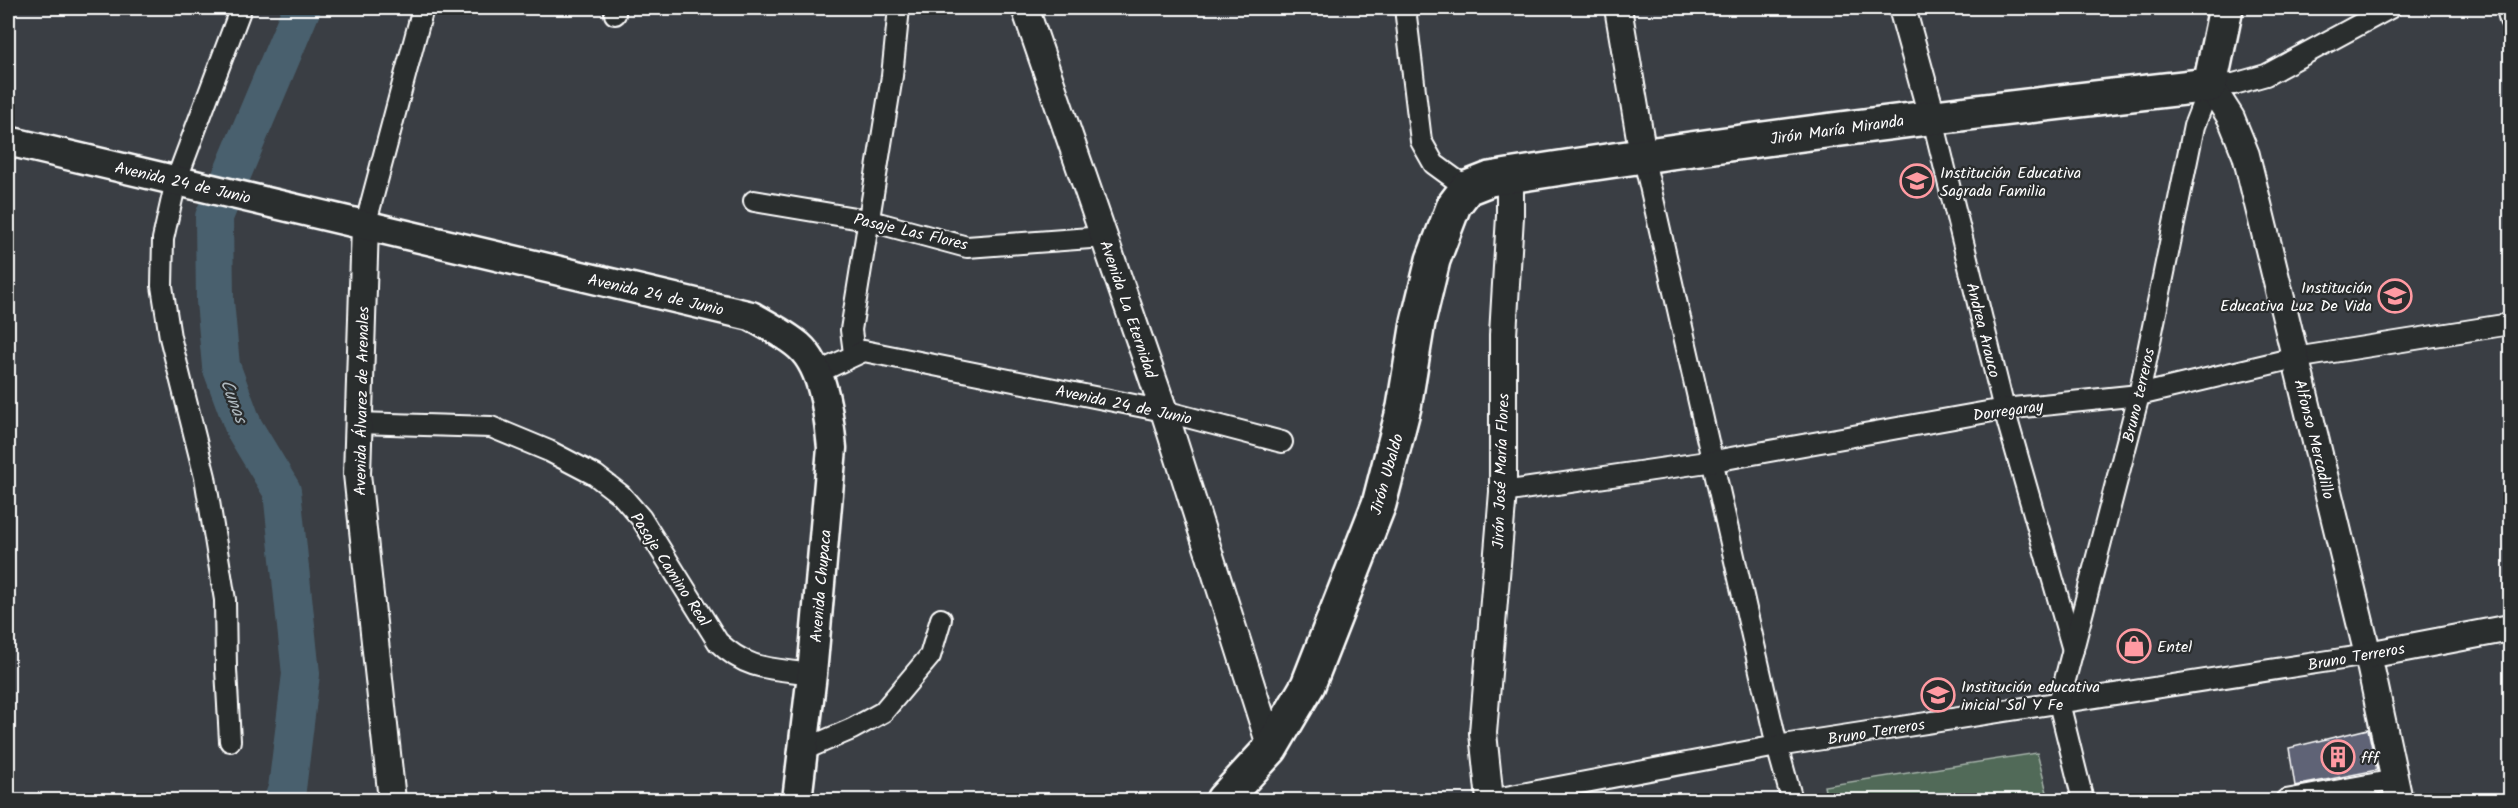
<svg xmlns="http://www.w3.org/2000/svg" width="2518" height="808" font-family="Kalam,sans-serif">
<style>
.green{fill:#516b59;stroke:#a8b5ac;stroke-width:1.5}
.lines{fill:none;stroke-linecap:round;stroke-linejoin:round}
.river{stroke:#4a616e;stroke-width:38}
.building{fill:#5f6476;stroke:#fff;stroke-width:1.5}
.minor-casing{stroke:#fff;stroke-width:24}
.tertiary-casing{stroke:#fff;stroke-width:30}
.secondary-casing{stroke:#fff;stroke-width:33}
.trunk-casing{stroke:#fff;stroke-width:38}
.minor{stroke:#2a2d2e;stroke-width:20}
.tertiary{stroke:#2a2d2e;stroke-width:26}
.secondary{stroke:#2a2d2e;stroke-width:28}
.trunk{stroke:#2a2d2e;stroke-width:33}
.labels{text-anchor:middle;stroke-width:4.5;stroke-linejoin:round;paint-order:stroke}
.street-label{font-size:16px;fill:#fff;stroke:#2a2d2e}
.poi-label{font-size:16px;fill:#fff;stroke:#2a2d2e;text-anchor:start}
.water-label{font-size:18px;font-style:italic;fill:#aeb8be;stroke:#2a2d2e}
</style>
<rect width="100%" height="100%" fill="#3a3e44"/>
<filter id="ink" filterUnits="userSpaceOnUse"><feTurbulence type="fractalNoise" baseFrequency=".0167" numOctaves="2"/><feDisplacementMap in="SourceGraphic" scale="12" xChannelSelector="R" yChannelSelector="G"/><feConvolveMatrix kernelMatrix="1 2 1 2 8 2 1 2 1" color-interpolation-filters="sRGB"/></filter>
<g filter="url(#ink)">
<polygon class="green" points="2037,753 2049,800 1827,800 1824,786"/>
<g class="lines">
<polyline class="river" points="283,800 287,789 301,674 282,491 244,428 221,366 215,301 214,217 302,8"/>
</g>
<polygon class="building" points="2368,729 2377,770 2295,786 2289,748"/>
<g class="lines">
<defs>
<g id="minor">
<polyline points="615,8 615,14"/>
<polyline points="1405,8 1421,141 1434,164 1467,188"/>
<polyline points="2507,8 2510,20"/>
<polyline points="1932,116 2004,409 2073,650"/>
<polyline points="1643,155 1777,746 1792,800"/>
<polyline points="754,201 867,220 967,247 1104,237"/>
<polyline points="365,226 423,8"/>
<polyline points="854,353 851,330 892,76 899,8"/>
<polyline points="817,373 864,351 1164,411 1282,442"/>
<path d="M 357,423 L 491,427 L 549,451 L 595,475 L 621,495 L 641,518 L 718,642 C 748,671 772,668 812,674"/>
<polyline points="1503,492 1714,461 2004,409 2139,395 2295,358 2510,324"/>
<polyline points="230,741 226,669 225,600 205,477 170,337 162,286 163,239 176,181 241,8"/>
<polyline points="803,750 852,729 883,712 930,656 941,619"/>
<polyline points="1490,800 1777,746 2368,655"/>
<polyline points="2083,800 2059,703 2139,395 2194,126 2210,85 2234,84 2266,75 2390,8"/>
<polyline points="2286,800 2395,780"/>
</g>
<g id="tertiary">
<polyline points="1025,8 1164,411 1271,748"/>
<polyline points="1618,8 1643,155"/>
<polyline points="1902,8 1932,116"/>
<polyline points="2210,85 2231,118 2246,155 2368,655 2399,800"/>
<polyline points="365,226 357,474 392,800"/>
<polyline points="2368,655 2510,628"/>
<polyline points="1490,800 1483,733 1503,492 1503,335 1510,216 1510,176"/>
</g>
<path id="secondary" d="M 8,141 L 751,316 C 767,325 785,334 799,346 C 824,368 829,417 832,448 L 812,674 L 797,800"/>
<path id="trunk" d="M 1223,800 L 1271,748 L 1308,685 L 1379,504 L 1404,407 L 1418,322 L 1433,260 L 1454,205 L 1467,188 L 1490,179 C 1729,141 1969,112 2210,85 L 2226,8"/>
</defs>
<use href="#minor" class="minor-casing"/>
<use href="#tertiary" class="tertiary-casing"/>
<use href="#secondary" class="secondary-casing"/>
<use href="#trunk" class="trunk-casing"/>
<use href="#minor" class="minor"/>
<use href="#tertiary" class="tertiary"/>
<use href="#secondary" class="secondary"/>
<use href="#trunk" class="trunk"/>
</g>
</g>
<defs>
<symbol id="school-ring" viewBox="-11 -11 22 22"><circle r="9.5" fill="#2a2d2e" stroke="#ff9aa2" stroke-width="1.5"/><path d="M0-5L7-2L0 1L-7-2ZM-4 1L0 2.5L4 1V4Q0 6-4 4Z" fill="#ff9aa2"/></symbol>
<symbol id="shop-ring" viewBox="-11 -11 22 22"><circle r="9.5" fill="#2a2d2e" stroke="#ff9aa2" stroke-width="1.5"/><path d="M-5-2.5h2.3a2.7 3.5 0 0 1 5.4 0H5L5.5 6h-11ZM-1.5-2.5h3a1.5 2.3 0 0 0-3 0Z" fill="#ff9aa2"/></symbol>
<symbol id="building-ring" viewBox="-11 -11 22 22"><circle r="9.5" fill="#2a2d2e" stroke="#ff9aa2" stroke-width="1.5"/><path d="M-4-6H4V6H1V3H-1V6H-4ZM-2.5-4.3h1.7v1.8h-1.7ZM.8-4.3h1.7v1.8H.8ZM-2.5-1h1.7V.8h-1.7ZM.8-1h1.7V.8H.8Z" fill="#ff9aa2"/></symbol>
</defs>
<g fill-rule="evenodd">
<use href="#school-ring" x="1898" y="162" width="38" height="38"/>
<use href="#school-ring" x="2376" y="277" width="38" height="38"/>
<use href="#shop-ring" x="2115" y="627" width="38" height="38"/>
<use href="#school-ring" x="1919" y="676" width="38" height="38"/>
<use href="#building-ring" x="2319" y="738" width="38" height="38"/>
</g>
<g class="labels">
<g class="street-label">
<text transform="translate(1837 129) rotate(-8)" y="6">Jirón María Miranda</text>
<text transform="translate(183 182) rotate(13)" y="6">Avenida 24 de Junio</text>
<text transform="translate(911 231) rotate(13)" y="6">Pasaje Las Flores</text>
<text transform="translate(656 294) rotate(13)" y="6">Avenida 24 de Junio</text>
<text transform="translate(1129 309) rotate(71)" y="6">Avenida La Eternidad</text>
<text transform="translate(1984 330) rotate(76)" y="6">Andrea Arauco</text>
<text transform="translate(2138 395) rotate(-77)" y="6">Bruno terreros</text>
<text transform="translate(361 401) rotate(-89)" y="6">Avenida Álvarez de Arenales</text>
<text transform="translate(1124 404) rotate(12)" y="6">Avenida 24 de Junio</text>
<text transform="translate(2008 410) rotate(-8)" y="6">Dorregaray</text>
<text transform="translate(2315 439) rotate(76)" y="6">Alfonso Mercadillo</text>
<text transform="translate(1500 471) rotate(-88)" y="6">Jirón José María Flores</text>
<text transform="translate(1386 474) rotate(-74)" y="6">Jirón Ubaldo</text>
<text transform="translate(671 569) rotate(57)" y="6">Pasaje Camino Real</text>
<text transform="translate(820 586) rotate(-85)" y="6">Avenida Chupaca</text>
<text transform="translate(2356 656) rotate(-10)" y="6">Bruno Terreros</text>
<text transform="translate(1876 731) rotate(-9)" y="6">Bruno Terreros</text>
</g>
<g class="poi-label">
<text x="1940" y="178">Institución Educativa<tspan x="1940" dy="18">Sagrada Familia</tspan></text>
<text x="2372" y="293" text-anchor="end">Institución<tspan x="2372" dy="18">Educativa Luz De Vida</tspan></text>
<text x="2157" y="652">Entel</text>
<text x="1961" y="692">Institución educativa<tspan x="1961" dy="18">inicial Sol Y Fe</tspan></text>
<text x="2361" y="763">fff</text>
</g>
<g class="water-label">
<text transform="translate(234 401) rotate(69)" y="6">Cunas</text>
</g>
</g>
<rect width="2518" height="808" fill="none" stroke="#2a2d2e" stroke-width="30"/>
<rect x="15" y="15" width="2488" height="778" fill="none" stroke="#fff" stroke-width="2" filter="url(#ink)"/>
</svg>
